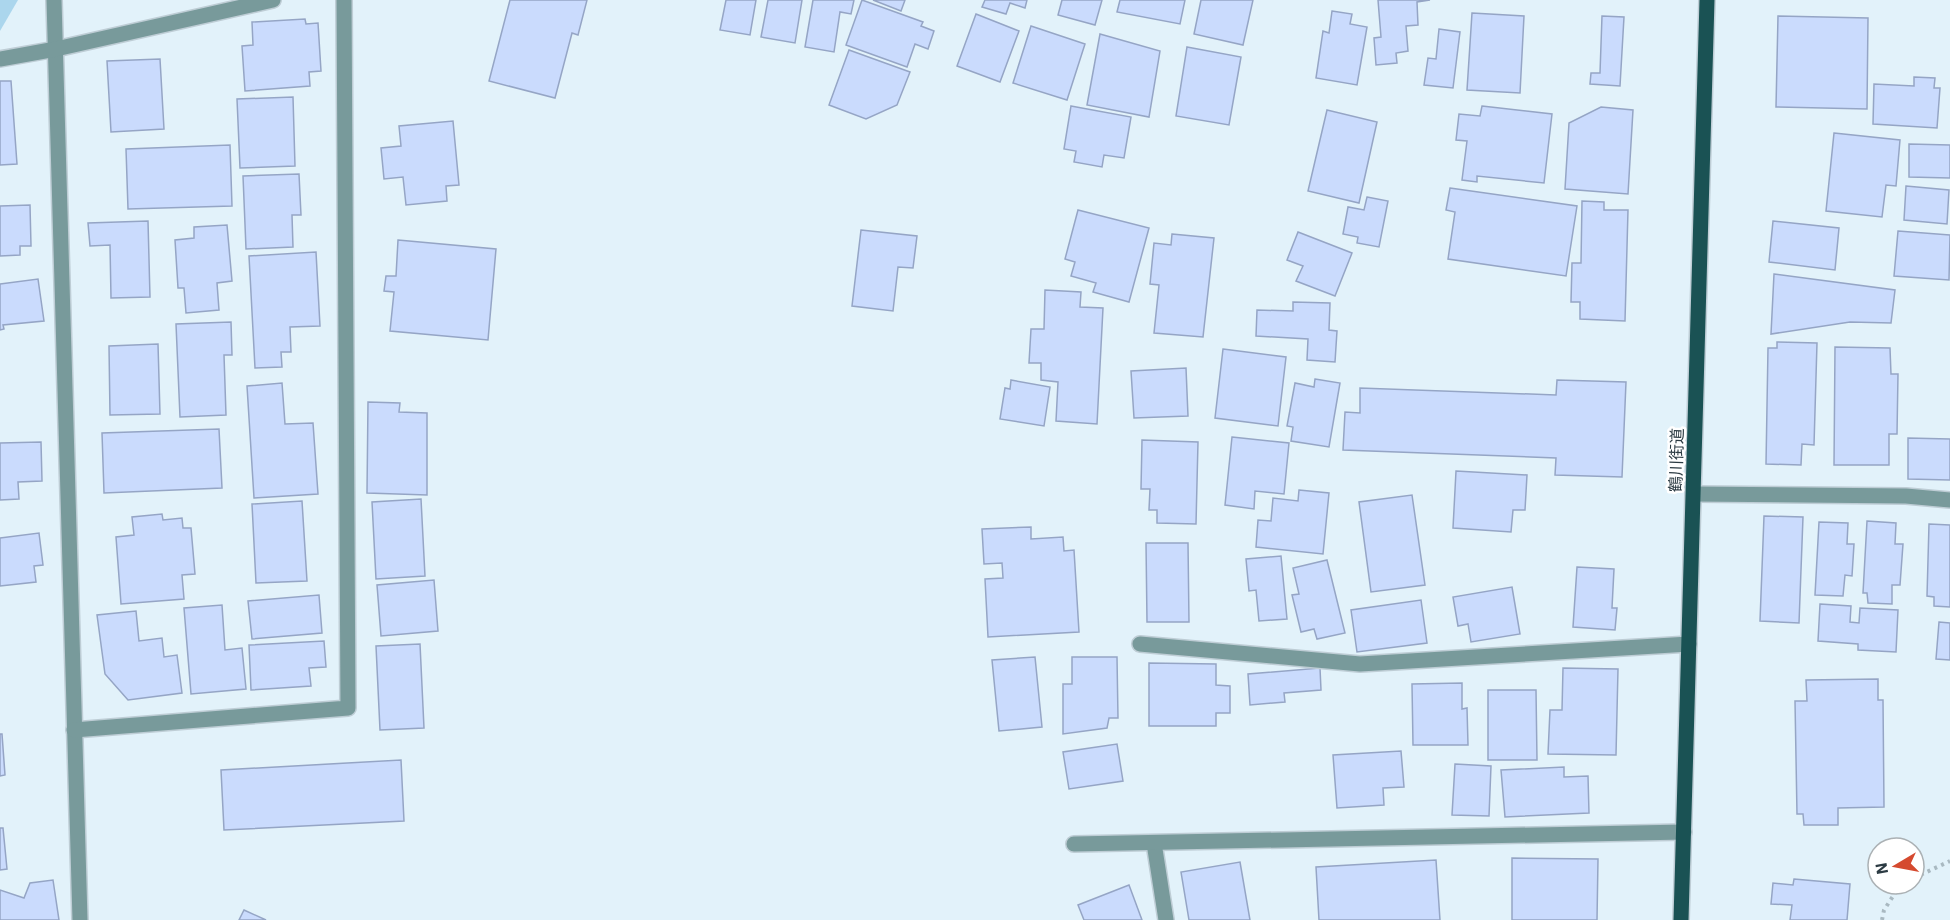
<svg xmlns="http://www.w3.org/2000/svg" width="1950" height="920" font-family="'IBM Plex Sans','Noto Sans JP',sans-serif">
<style>
.green{fill:#abd6ed}
.building{fill:#cadbfd;stroke:#95a5c5;stroke-width:1.5}
.lines{fill:none;stroke-linecap:round;stroke-linejoin:round}
.minor-casing{stroke:#becdd5;stroke-width:18}
.major-casing{stroke:#becdd5;stroke-width:18}
.path{stroke:#a9b9c1;stroke-width:4;stroke-dasharray:3 4.5;stroke-linecap:butt}
.minor{stroke:#789a9b;stroke-width:15}
.major{stroke:#1a5254;stroke-width:15}
.labels{text-anchor:middle;stroke-width:5;stroke-linejoin:round;paint-order:stroke}
.street-label{font-size:16px;fill:#2c3b43;stroke:#fff}
</style>
<rect width="100%" height="100%" fill="#e2f2fa"/>
<polygon class="green" points="0,0 18,0 0,31"/>
<g class="building">
<polygon points="510,0 587,0 578,35 572,33 555,98 489,81"/>
<polygon points="726,0 756,0 750,35 720,30"/>
<polygon points="768,0 802,0 795,43 761,37"/>
<polygon points="813,0 854,0 851,14 840,12 834,52 805,47"/>
<polygon points="862,0 923,22 921,26 934,31 928,49 915,44 907,67 846,45"/>
<polygon points="873,0 905,0 901,11"/>
<polygon points="985,0 1027,0 1025,8 1010,3 1006,14 982,7"/>
<polygon points="1062,0 1102,0 1095,25 1058,15"/>
<polygon points="1120,0 1185,0 1180,24 1117,12"/>
<polygon points="1201,0 1253,0 1243,45 1194,34"/>
<polygon points="1378,0 1430,0 1417,2 1418,25 1406,26 1408,51 1396,53 1397,63 1376,65 1374,38 1381,37"/>
<polygon points="1332,11 1352,14 1350,24 1367,27 1357,85 1316,78 1323,31 1329,33"/>
<polygon points="1472,13 1524,16 1520,93 1467,90"/>
<polygon points="976,14 1019,31 1000,82 957,66"/>
<polygon points="1602,16 1624,17 1620,86 1590,84 1591,73 1600,73"/>
<polygon points="1778,16 1868,18 1867,109 1776,107"/>
<polygon points="305,19 306,24 318,23 321,71 309,72 310,86 245,91 242,46 253,45 252,22"/>
<polygon points="1031,26 1085,44 1067,100 1013,83"/>
<polygon points="1439,29 1460,32 1453,88 1424,85 1428,58 1436,59"/>
<polygon points="1100,34 1160,51 1149,117 1087,105"/>
<polygon points="1187,47 1241,57 1229,125 1176,116"/>
<polygon points="849,50 910,72 897,105 866,119 829,105"/>
<polygon points="160,59 164,129 111,132 107,61"/>
<polygon points="1914,77 1935,78 1934,88 1940,88 1937,128 1873,124 1874,84 1914,86"/>
<polygon points="0,81 11,81 17,164 0,165"/>
<polygon points="293,97 295,166 240,168 237,99"/>
<polygon points="1071,106 1131,117 1124,158 1104,155 1102,167 1074,162 1076,151 1064,149"/>
<polygon points="1482,106 1552,114 1544,183 1477,176 1477,182 1462,180 1467,141 1456,140 1459,114 1480,116"/>
<polygon points="1601,107 1633,110 1628,194 1565,189 1569,123"/>
<polygon points="1327,110 1377,122 1359,203 1308,191"/>
<polygon points="453,121 459,185 446,186 447,201 406,205 403,177 384,179 381,148 401,146 399,126"/>
<polygon points="1834,133 1900,140 1896,186 1886,185 1882,217 1826,211"/>
<polygon points="1909,144 1950,145 1950,178 1909,177"/>
<polygon points="230,145 232,206 128,209 126,149"/>
<polygon points="299,174 301,215 292,215 293,247 246,249 243,176"/>
<polygon points="1906,186 1949,190 1947,224 1904,220"/>
<polygon points="1450,188 1577,206 1566,276 1448,259 1455,212 1446,210"/>
<polygon points="1367,197 1388,201 1379,247 1357,243 1358,237 1343,234 1348,207 1364,210"/>
<polygon points="1582,201 1604,202 1604,210 1628,210 1625,321 1580,319 1580,302 1571,302 1572,263 1581,263"/>
<polygon points="30,205 31,246 20,246 20,255 0,256 0,206"/>
<polygon points="1078,210 1149,228 1129,302 1093,292 1096,283 1071,276 1075,262 1065,259"/>
<polygon points="148,221 150,297 111,298 110,245 90,246 88,223"/>
<polygon points="1773,221 1839,228 1835,270 1769,262"/>
<polygon points="227,225 232,281 217,283 219,310 186,313 184,288 178,288 175,240 194,238 194,227"/>
<polygon points="861,230 917,236 913,268 898,267 893,311 852,306"/>
<polygon points="1898,231 1950,235 1949,280 1894,276"/>
<polygon points="1298,232 1352,253 1335,296 1296,281 1303,266 1287,260"/>
<polygon points="1172,234 1214,238 1203,337 1154,333 1159,285 1150,284 1154,243 1171,245"/>
<polygon points="398,240 496,249 488,340 390,331 394,292 384,291 386,276 396,276"/>
<polygon points="316,252 320,326 290,327 291,352 281,352 282,367 255,368 249,256"/>
<polygon points="1774,274 1895,290 1891,323 1850,322 1771,334"/>
<polygon points="38,279 44,321 3,325 4,329 0,330 0,284"/>
<polygon points="1045,290 1081,292 1080,307 1103,308 1097,424 1056,421 1058,382 1041,380 1041,363 1029,363 1031,329 1044,329"/>
<polygon points="1293,302 1330,303 1329,330 1337,331 1335,362 1307,360 1308,339 1256,336 1257,310 1293,311"/>
<polygon points="231,322 232,355 224,355 226,415 180,417 176,324"/>
<polygon points="1777,342 1817,343 1814,445 1802,444 1801,465 1766,464 1768,348 1777,348"/>
<polygon points="158,344 160,414 110,415 109,346"/>
<polygon points="1835,347 1890,348 1891,374 1898,374 1897,434 1889,434 1889,465 1834,465"/>
<polygon points="1223,349 1286,357 1278,426 1215,418"/>
<polygon points="1186,368 1188,416 1134,418 1131,371"/>
<polygon points="1315,379 1340,383 1329,447 1291,441 1293,427 1287,426 1295,383 1314,387"/>
<polygon points="1011,380 1050,387 1044,426 1000,419 1005,388 1010,389"/>
<polygon points="1557,380 1626,382 1622,477 1555,475 1556,458 1343,450 1345,412 1360,413 1360,388 1556,395"/>
<polygon points="282,383 285,424 313,423 318,494 254,498 247,386"/>
<polygon points="368,402 400,403 399,412 427,413 427,495 367,493"/>
<polygon points="219,429 222,488 104,493 102,433"/>
<polygon points="1232,437 1289,443 1284,494 1255,491 1254,509 1225,505"/>
<polygon points="1908,438 1950,439 1950,480 1908,479"/>
<polygon points="1142,440 1198,442 1196,524 1157,523 1157,510 1149,510 1150,489 1141,489"/>
<polygon points="41,442 42,481 18,482 19,499 0,500 0,443"/>
<polygon points="1456,471 1527,475 1525,510 1513,510 1511,532 1453,528"/>
<polygon points="1299,490 1329,493 1323,554 1256,547 1258,520 1271,521 1273,498 1298,501"/>
<polygon points="1412,495 1425,585 1371,592 1359,502"/>
<polygon points="421,499 425,576 376,579 372,502"/>
<polygon points="302,501 307,581 256,583 252,504"/>
<polygon points="162,514 163,520 182,518 183,528 191,528 195,574 182,575 184,599 121,604 116,537 134,535 132,517"/>
<polygon points="1764,516 1803,517 1799,623 1760,621"/>
<polygon points="1867,521 1896,523 1895,544 1903,544 1900,585 1892,585 1892,604 1868,603 1867,593 1863,593"/>
<polygon points="1819,522 1848,523 1847,544 1854,544 1852,576 1845,575 1843,596 1815,595"/>
<polygon points="1929,524 1950,525 1950,607 1934,606 1934,597 1927,596"/>
<polygon points="1031,527 1031,539 1063,537 1064,551 1074,550 1079,632 988,637 985,579 1003,578 1002,563 984,564 982,529"/>
<polygon points="39,533 43,565 34,566 36,582 0,586 0,538"/>
<polygon points="1146,543 1188,543 1189,622 1147,622"/>
<polygon points="1281,556 1287,619 1259,621 1256,590 1249,591 1246,559"/>
<polygon points="1327,560 1345,633 1317,639 1314,629 1301,632 1292,595 1299,594 1293,568"/>
<polygon points="1577,567 1614,569 1612,608 1617,608 1615,630 1573,627"/>
<polygon points="434,580 438,631 381,636 377,585"/>
<polygon points="1512,587 1520,634 1471,642 1468,624 1458,626 1453,597"/>
<polygon points="319,595 322,633 252,639 248,601"/>
<polygon points="1421,600 1427,643 1357,652 1351,610"/>
<polygon points="1820,604 1851,606 1850,622 1859,623 1860,608 1898,610 1896,652 1858,650 1858,644 1818,641"/>
<polygon points="222,605 225,650 242,648 246,689 191,694 184,608"/>
<polygon points="136,611 139,641 162,638 164,657 177,655 182,693 128,700 105,674 97,615"/>
<polygon points="1939,622 1950,623 1950,660 1936,659"/>
<polygon points="324,641 326,667 309,668 311,686 251,690 249,645"/>
<polygon points="420,644 424,728 380,730 376,646"/>
<polygon points="1035,657 1042,727 999,731 992,660"/>
<polygon points="1072,657 1117,657 1118,718 1109,718 1107,728 1063,734 1063,684 1072,684"/>
<polygon points="1149,663 1216,664 1216,685 1230,686 1230,713 1216,713 1216,726 1149,726"/>
<polygon points="1320,668 1321,690 1284,693 1285,702 1250,705 1248,674"/>
<polygon points="1563,668 1618,669 1616,755 1548,754 1550,710 1562,710"/>
<polygon points="1878,679 1878,700 1883,700 1884,807 1838,808 1838,825 1804,825 1803,814 1797,814 1795,701 1807,701 1806,680"/>
<polygon points="1462,683 1462,709 1467,708 1468,745 1413,745 1412,684"/>
<polygon points="1488,690 1536,690 1537,760 1488,760"/>
<polygon points="0,734 2,734 5,775 0,776"/>
<polygon points="1117,744 1123,781 1069,789 1063,752"/>
<polygon points="1401,751 1404,787 1383,788 1384,805 1337,808 1333,755"/>
<polygon points="401,760 404,821 224,830 221,770"/>
<polygon points="1455,764 1491,766 1489,816 1452,815"/>
<polygon points="1564,767 1564,777 1588,776 1589,813 1505,817 1501,770"/>
<polygon points="0,828 3,828 7,869 0,870"/>
<polygon points="1512,858 1598,859 1597,920 1512,920"/>
<polygon points="1436,860 1440,920 1319,920 1316,867"/>
<polygon points="1240,862 1250,920 1189,920 1181,872"/>
<polygon points="1794,879 1850,884 1847,920 1790,920 1792,905 1771,904 1773,883 1793,885"/>
<polygon points="53,880 59,920 0,920 0,890 24,898 30,883"/>
<polygon points="1129,885 1142,920 1084,920 1078,905"/>
<polygon points="244,910 266,920 239,920"/>
</g>
<g class="lines">
<defs>
<g id="minor">
<polyline points="54,0 80,920"/>
<polyline points="0,59 56,49 273,0"/>
<polyline points="1694,494 1906,496 1950,500"/>
<polyline points="1140,644 1360,664 1689,644"/>
<polyline points="74,730 348,708 344,0"/>
<polyline points="1154,843 1166,920"/>
<polyline points="1074,844 1684,832"/>
</g>
<polyline id="major" points="1681,920 1707,0"/>
</defs>
<use href="#minor" class="minor-casing"/>
<use href="#major" class="major-casing"/>
<g class="path">
<polyline points="1914,878 1950,861"/>
<polyline points="1882,920 1884,910 1901,884"/>
</g>
<use href="#minor" class="minor"/>
<use href="#major" class="major"/>
</g>
<g class="labels">
<g class="street-label">
<text transform="translate(1676 460) rotate(-88)" y="6">鶴川街道</text>
</g>
</g>
<g transform="translate(1896 866) rotate(260)"><circle r="28" fill="#ffffff" stroke="#abb1b4" stroke-width="1.5"/>
<path d="M0-4.5L10 22L0 15L-10 22Z" fill="#d54a2f"/>
<text y="-9" font-size="16" font-weight="bold" text-anchor="middle" fill="#2c3b43">N</text>
</g>
</svg>
